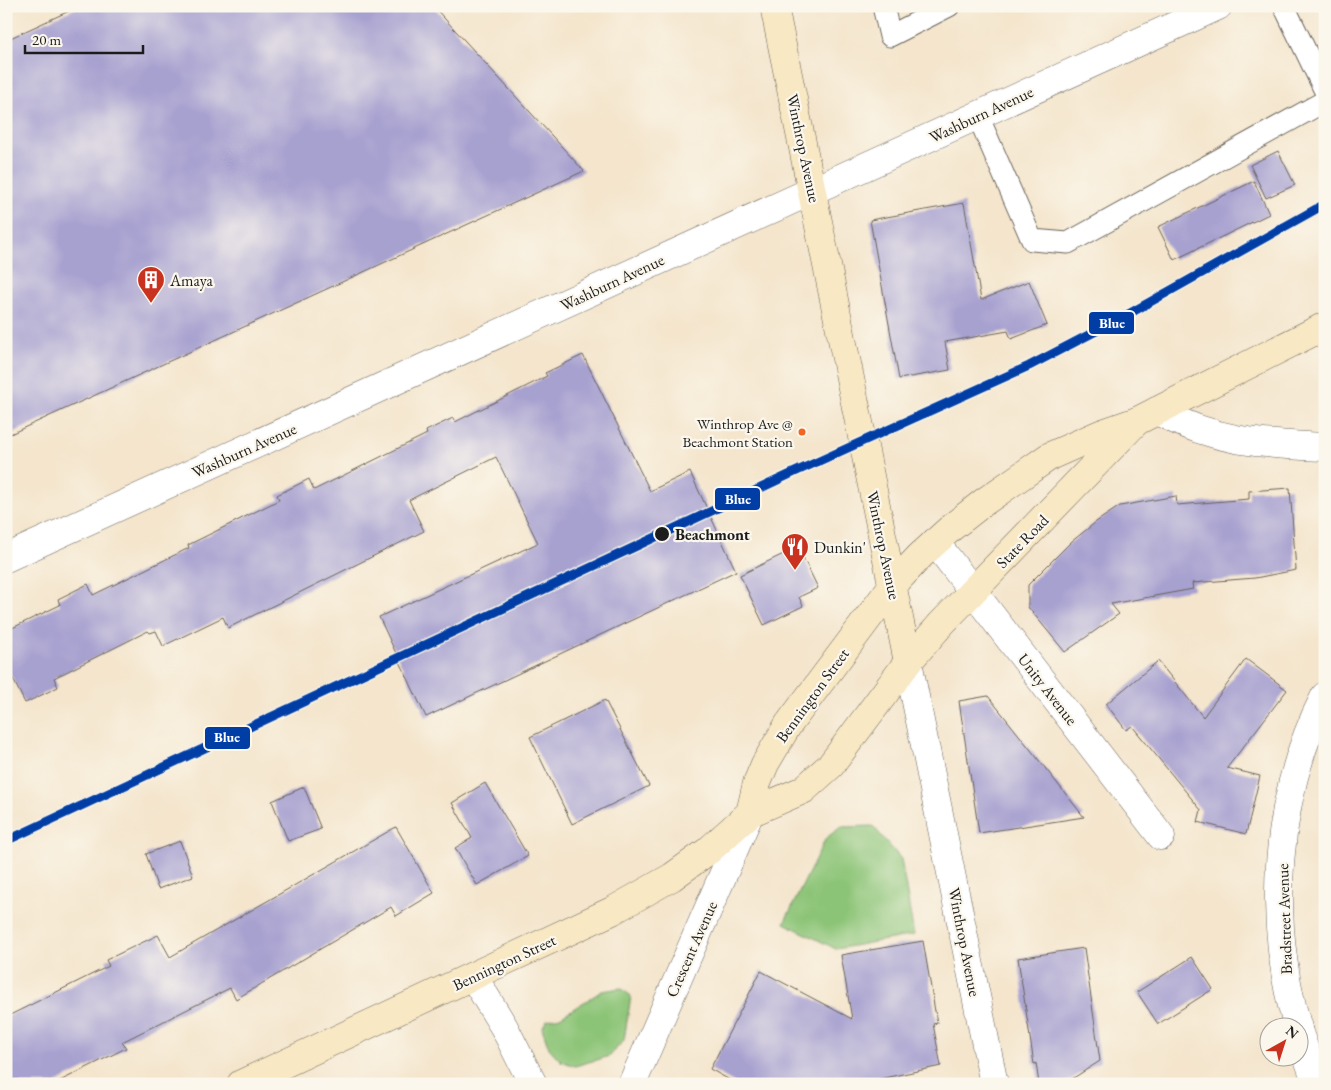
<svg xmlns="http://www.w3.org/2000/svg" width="1331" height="1090" font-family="'EB Garamond',serif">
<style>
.green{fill:#8cc477;stroke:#54704a}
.building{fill:#a7a1d0}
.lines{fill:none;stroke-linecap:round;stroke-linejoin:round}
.service-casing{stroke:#68625a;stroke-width:23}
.minor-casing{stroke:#68625a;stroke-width:29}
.tertiary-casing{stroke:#68625a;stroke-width:29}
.secondary-casing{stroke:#68625a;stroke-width:29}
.service{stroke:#fff;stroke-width:21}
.minor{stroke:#fff;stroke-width:28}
.tertiary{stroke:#fff;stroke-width:28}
.secondary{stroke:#f8e8c3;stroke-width:28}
.metro-1-casing{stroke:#fbf7ec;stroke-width:12}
.metro-1{stroke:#003da5;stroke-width:9}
.bus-dot{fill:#f26522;stroke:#fbf7ec;stroke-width:2}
.stop-dot{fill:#1c1c1c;stroke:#fbf7ec;stroke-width:2}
.labels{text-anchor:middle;stroke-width:4.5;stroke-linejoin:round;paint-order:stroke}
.bus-label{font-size:15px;fill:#1c1c1c;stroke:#fbf7ec;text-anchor:end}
.street-label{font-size:16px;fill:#1c1c1c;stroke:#fbf7ec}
.poi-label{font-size:16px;fill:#1c1c1c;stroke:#fbf7ec;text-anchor:start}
.stop-label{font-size:16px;font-weight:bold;fill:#1c1c1c;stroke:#fbf7ec;text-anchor:start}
.line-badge{stroke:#fbf7ec;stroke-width:2}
.badge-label{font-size:14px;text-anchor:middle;font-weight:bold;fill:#fff}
</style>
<rect width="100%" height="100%" fill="#fbf7ec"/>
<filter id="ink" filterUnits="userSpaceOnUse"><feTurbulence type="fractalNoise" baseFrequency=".02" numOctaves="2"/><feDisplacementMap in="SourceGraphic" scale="10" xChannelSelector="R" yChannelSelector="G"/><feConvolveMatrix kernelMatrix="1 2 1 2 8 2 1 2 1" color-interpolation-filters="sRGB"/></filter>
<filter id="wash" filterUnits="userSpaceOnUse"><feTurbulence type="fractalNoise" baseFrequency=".0096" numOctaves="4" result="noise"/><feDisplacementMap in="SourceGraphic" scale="20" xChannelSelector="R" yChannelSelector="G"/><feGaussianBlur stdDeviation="1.12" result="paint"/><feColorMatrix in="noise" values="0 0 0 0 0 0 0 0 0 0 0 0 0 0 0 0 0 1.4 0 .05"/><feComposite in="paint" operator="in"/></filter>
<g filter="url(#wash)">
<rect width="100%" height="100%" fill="#f4e5cc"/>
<g class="green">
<polygon points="873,826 901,859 914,935 836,949 784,923 826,838 841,827"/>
<polygon points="621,988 631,996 624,1040 610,1056 575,1066 561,1061 549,1048 542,1028 547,1020 560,1017 602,991"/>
</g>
<g id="blocks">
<g class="building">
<polygon points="80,6 433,6 584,171 6,436 6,40"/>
<polygon points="1278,151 1295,185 1266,198 1250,165"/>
<polygon points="1254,181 1269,214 1174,260 1158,227"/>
<polygon points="964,203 981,300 1029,281 1047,325 1011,339 1008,331 945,342 950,370 899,379 870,220"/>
<polygon points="583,355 650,491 690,472 736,571 426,717 379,617 538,543 496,457 409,500 424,531 228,628 223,617 163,646 156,631 150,633 148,631 54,678 58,687 25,703 6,665 6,631 60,605 58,599 88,584 93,595 189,548 188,545 279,500 277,495 309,479 314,490 427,434 426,431 453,418 455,422 547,376 545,373"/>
<polygon points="1290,488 1296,570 1255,578 1192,583 1193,589 1111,604 1119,614 1065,652 1028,607 1028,585 1071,542 1096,522 1120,506 1176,496 1177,505 1249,499 1249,491"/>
<polygon points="798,547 818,588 799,597 803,606 764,625 740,575"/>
<polygon points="1246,659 1287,690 1227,768 1260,776 1246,834 1198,822 1201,810 1132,726 1126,730 1106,704 1158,661 1203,717"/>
<polygon points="988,696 1084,817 979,833 959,701"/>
<polygon points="605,700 649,786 572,824 530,737"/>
<polygon points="485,783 528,856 477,885 455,848 472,838 452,803"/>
<polygon points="304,787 321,829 288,841 272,801"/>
<polygon points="396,827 434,893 396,916 391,907 236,999 230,988 122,1042 126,1048 54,1084 6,1084 6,1017 109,966 106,960 158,935 170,957"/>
<polygon points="180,841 193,876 158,889 146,854"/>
<polygon points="923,941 937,1023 933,1024 941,1066 855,1084 737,1084 710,1069 761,971 852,1019 841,955"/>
<polygon points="1084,948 1100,1061 1064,1084 1039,1084 1036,1063 1034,1064 1018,958"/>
<polygon points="1192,957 1213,989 1158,1024 1137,992"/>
</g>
</g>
</g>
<g filter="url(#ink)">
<use href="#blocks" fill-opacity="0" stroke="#68625a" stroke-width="1"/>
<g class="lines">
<defs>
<g id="service">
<polyline points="883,6 890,36 949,6"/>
<polyline points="1284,6 1325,91"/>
<polyline points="978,116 1032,240 1068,243 1325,101"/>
</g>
<g id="minor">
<path d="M 1157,411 C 1215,442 1261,444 1325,447"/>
<polyline points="935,542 1161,836"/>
<polyline points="6,558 1218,6"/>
<path d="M 1298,1028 C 1266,921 1274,795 1325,696"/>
<polyline points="1298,1030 1317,1084"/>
</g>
<g id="tertiary">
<polyline points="908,662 994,1084"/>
<polyline points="473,976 504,1027 533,1084"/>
<polyline points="632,1084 750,813"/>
</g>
<g id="secondary">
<polyline points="774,6 908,662"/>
<polyline points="750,813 757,783 765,764 788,725 893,585 920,556 952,527 984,502 1050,456 1100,434 1137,421 1325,326"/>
<polyline points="241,1084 612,911 672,877 708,851 750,813 803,790 831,765 908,662 942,623 1137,421"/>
</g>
</defs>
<use href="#service" class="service-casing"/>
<use href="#minor" class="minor-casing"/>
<use href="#tertiary" class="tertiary-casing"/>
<use href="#secondary" class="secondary-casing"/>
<use href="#service" class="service"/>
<use href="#minor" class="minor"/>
<use href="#tertiary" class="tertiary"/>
<use href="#secondary" class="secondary"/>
<defs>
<polyline id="metro-1" points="6,841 797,471 1029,366 1125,316 1325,204"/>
</defs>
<use href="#metro-1" class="metro-1-casing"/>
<use href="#metro-1" class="metro-1"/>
</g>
</g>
<defs>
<symbol id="building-pin" viewBox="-11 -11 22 30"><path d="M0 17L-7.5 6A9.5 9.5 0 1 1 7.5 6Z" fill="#c8321e" stroke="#fbf7ec"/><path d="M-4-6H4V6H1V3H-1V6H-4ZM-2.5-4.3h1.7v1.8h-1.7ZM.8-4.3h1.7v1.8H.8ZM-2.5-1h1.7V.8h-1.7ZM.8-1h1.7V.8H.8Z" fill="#fff"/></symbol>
<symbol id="restaurant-pin" viewBox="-11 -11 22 30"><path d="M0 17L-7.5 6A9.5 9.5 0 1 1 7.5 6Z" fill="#c8321e" stroke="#fbf7ec"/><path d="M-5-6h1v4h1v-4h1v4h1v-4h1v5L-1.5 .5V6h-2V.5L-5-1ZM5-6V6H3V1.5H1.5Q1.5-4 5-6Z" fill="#fff"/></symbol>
</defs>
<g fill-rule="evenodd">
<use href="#building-pin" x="135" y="264" width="32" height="43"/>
<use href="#restaurant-pin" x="779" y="531" width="32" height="43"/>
</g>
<circle class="bus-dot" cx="802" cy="432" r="4.5"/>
<circle class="stop-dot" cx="662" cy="534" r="8"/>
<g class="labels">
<g class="bus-label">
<text x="793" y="429">Winthrop Ave @<tspan x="793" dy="18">Beachmont Station</tspan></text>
</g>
<g class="street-label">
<text transform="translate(981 114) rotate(-25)" y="6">Washburn Avenue</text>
<text transform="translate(804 148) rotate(78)" y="6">Winthrop Avenue</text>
<text transform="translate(612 282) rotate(-25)" y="6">Washburn Avenue</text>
<text transform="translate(244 450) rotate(-24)" y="6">Washburn Avenue</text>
<text transform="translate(1022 541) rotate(-46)" y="6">State Road</text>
<text transform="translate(884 545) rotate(78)" y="6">Winthrop Avenue</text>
<text transform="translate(1048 689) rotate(52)" y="6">Unity Avenue</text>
<text transform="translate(812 695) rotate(-54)" y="6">Bennington Street</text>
<text transform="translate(1284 919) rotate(-92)" y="6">Bradstreet Avenue</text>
<text transform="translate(965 942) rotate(79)" y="6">Winthrop Avenue</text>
<text transform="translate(691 949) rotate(-66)" y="6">Crescent Avenue</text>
<text transform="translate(504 962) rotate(-25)" y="6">Bennington Street</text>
</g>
<g class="poi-label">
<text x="170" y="286">Amaya</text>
<text x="814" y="553">Dunkin'</text>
</g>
<g class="stop-label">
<text x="675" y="540">Beachmont</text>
</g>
</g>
<g class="line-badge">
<rect x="1088" y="311" width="47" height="24" rx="5" fill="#003da5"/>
<rect x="714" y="487" width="47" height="24" rx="5" fill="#003da5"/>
<rect x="204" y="726" width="47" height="24" rx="5" fill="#003da5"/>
</g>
<g class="badge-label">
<text x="1112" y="328">Blue</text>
<text x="738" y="504">Blue</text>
<text x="227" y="742">Blue</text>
</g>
<rect width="1331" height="1090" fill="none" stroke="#fbf7ec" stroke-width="25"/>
<g transform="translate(1284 1042) rotate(39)"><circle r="24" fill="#fbf7ec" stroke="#a29f99"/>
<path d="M0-4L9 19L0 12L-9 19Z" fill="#c8321e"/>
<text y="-8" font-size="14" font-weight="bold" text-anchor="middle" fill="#1c1c1c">N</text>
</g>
<path d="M25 45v8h118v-8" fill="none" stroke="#1c1c1c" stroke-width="2.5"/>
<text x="32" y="45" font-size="15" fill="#1c1c1c" stroke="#fbf7ec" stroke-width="4" paint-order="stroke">20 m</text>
</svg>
